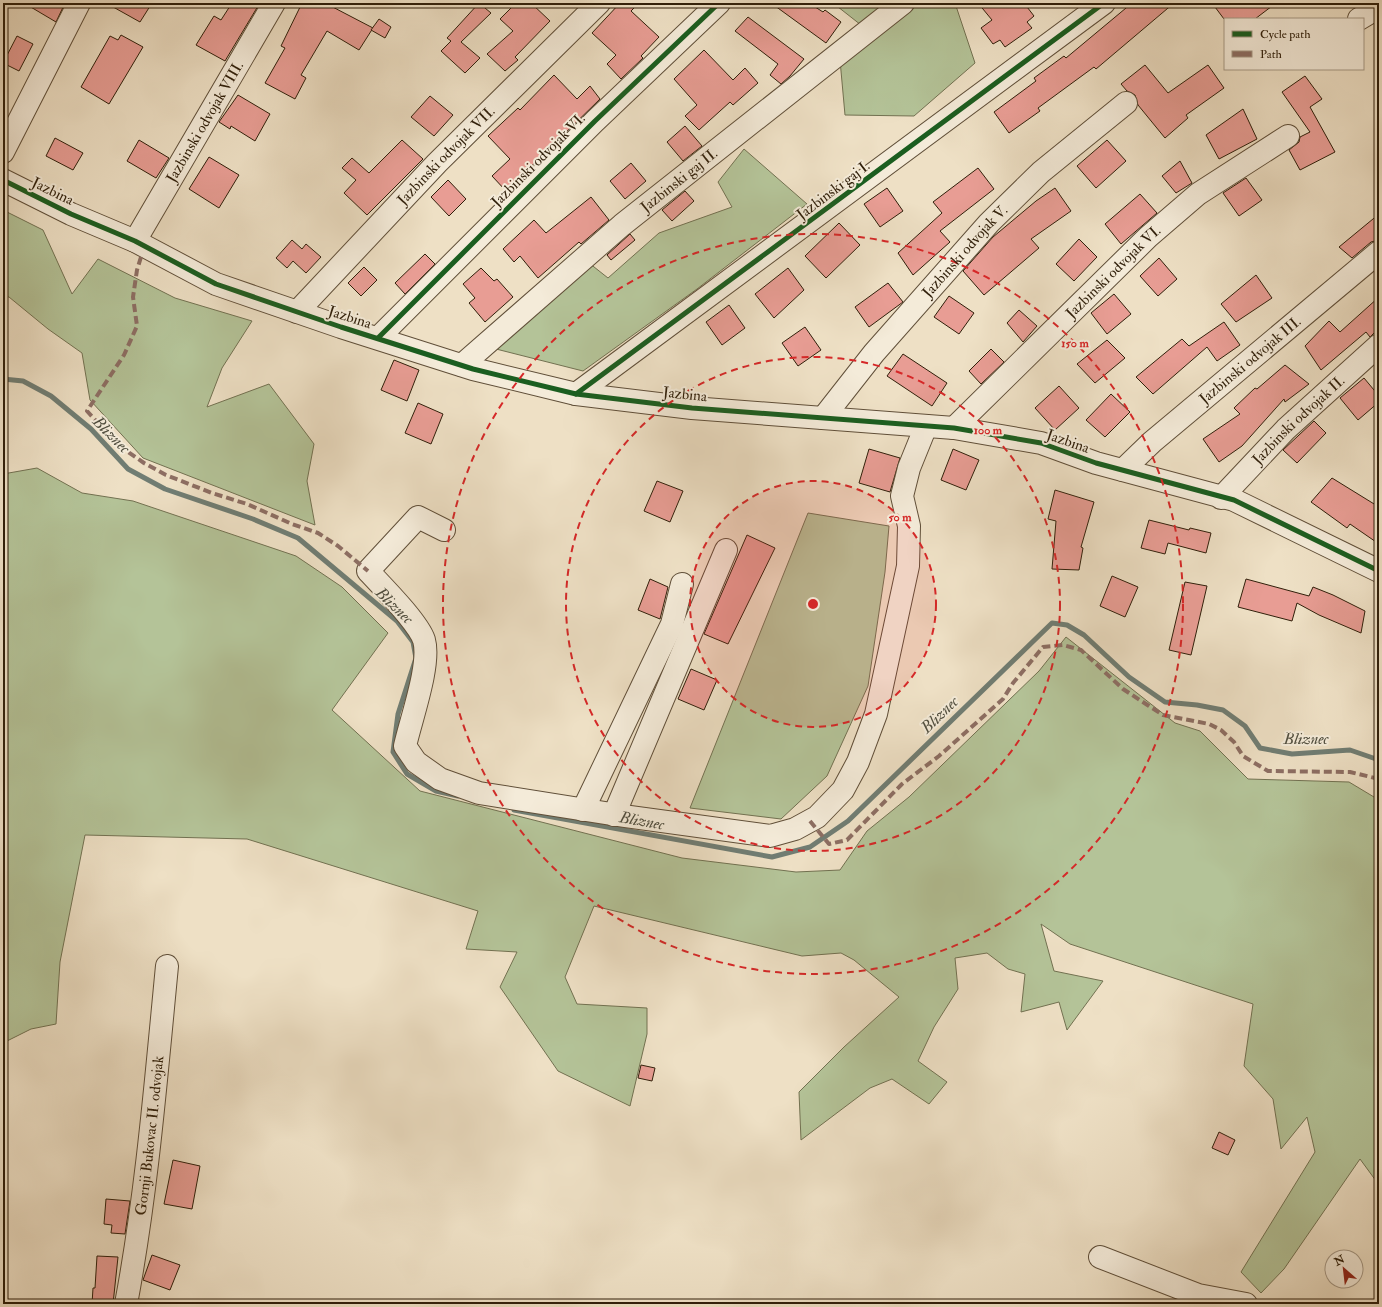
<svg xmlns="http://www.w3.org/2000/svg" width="1382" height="1307" font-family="'IM FELL Double Pica',serif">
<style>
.green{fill:#b4c398;stroke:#727151}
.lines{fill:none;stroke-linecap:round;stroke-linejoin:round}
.stream{stroke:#707d73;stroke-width:5}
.building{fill:#e89d94;stroke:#301f0a}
.minor-casing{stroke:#604f39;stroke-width:24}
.minor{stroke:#f4ebd9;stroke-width:22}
.quiet{stroke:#8d6e63;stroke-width:4;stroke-dasharray:8 4;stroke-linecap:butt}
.cycleway-casing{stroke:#f4ebd9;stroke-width:8}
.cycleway{stroke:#1b5e20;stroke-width:5}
.ring{fill:none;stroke:#d62828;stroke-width:2;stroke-dasharray:7 5}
.labels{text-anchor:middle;stroke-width:4;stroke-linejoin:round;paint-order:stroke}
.street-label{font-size:15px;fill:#301f0a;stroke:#f4ebd9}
.water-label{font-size:16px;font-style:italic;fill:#504e3f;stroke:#f4ebd9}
.centre{fill:#d62828;stroke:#f4ebd9;stroke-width:2}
.ring-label{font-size:12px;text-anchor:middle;font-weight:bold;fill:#d62828;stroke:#f4ebd9;stroke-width:4;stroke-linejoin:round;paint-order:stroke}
</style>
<rect width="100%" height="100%" fill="#eee0c5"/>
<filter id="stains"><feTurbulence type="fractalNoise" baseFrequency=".005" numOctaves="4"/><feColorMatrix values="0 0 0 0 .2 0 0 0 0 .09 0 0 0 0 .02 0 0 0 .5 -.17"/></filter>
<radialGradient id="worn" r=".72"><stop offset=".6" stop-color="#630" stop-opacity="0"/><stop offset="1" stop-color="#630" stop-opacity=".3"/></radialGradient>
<g class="green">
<polygon points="833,3 955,3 975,63 914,116 845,115 840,60 875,36"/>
<polygon points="744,149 807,204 697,289 583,371 496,349 584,259 608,278 659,233 732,207 718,182"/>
<polygon points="3,210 43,230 72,294 98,259 175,298 252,321 222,368 207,407 269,384 314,444 307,481 315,525 143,458 90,400 82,353 48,329 9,297 3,296"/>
<polygon points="37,468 82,493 133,501 296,556 342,587 388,633 332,710 420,791 682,858 796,872 840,870 867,831 909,797 1039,671 1066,637 1175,723 1200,731 1248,779 1349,782 1379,800 1379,1185 1360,1159 1284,1269 1261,1293 1241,1272 1315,1152 1307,1117 1281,1149 1273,1099 1244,1066 1253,1004 1070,944 1041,924 1054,971 1103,981 1067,1030 1059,1002 1021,1012 1025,974 1008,969 987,953 955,958 958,989 934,1027 918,1061 947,1082 929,1104 892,1079 870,1088 801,1140 799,1092 844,1047 899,997 854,960 841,953 802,956 594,906 565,977 577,1004 647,1008 647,1034 630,1106 558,1071 500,987 517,952 466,949 478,911 247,839 85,835 60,962 56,1024 31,1029 3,1043 3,474"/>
<polygon points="808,513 889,526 885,572 868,686 827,776 781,819 690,808"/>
</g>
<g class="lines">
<g class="stream">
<polyline points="3,379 23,381 51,396 91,429 128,469 165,489 253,519 298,538 397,621 413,642 416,658 398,714 393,752 407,774 436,791 458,796"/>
<polyline points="514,810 772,857 810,847 848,821 1052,623 1067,625 1084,635 1129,677 1165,702 1197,705 1223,710 1245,726 1260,748 1292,754 1350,750 1379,760"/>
</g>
</g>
<g class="building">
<polygon points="24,3 65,3 56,22"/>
<polygon points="106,3 152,3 140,22"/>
<polygon points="232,3 252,3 258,6 225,61 196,45 214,16 221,20"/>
<polygon points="302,3 325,3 373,28 359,50 327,31 301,75 306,78 295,99 265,83 285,48 281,46"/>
<polygon points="479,3 491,13 461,42 480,58 465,73 441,51 451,41 447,38"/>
<polygon points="516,3 531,3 550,21 515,57 518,60 505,71 487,54 513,31 500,19"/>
<polygon points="620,3 639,3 631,11 659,37 641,56 643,58 621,79 607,64 616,55 592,33"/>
<polygon points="771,3 809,3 823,12 825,10 841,22 826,43"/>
<polygon points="978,3 1024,3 1034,16 1027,22 1032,28 1005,47 1000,40 993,44 981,28 992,20"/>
<polygon points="1132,3 1174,3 1096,69 1094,67 1038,108 1040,111 1009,133 994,112 1036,81 1034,78 1064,56 1066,58"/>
<polygon points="1212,3 1276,3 1255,19 1224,19"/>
<polygon points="748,17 804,59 790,76 781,84 770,75 778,64 735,31"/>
<polygon points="379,19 391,27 385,38 371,30"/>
<polygon points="121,35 143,47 109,104 81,87 110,36 118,40"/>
<polygon points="17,36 33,44 19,71 3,63"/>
<polygon points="704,50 733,80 745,68 758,83 733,105 730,102 699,130 685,116 697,105 674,79"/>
<polygon points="1145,65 1168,93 1208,65 1224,88 1186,115 1188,118 1165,138 1138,105 1135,95 1127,91 1121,84"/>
<polygon points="554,75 577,99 590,86 600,99 506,191 492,176 510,159 488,136 518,108 520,110"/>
<polygon points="1305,76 1322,99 1310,107 1335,152 1300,170 1289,150 1299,142 1300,137 1310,132 1282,92"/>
<polygon points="238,95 270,114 255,141 231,126 230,129 219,122"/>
<polygon points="430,96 453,115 434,136 411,117"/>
<polygon points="1243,109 1257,139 1219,159 1206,135"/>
<polygon points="685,126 702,146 683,161 667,142"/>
<polygon points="55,138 83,153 73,170 46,156"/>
<polygon points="139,140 169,158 156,178 127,161"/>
<polygon points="402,140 423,159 367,215 344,193 356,180 342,168 352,158 369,173"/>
<polygon points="1107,140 1126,161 1096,188 1077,166"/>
<polygon points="209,157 239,175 219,208 189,189"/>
<polygon points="1180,161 1192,183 1176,193 1162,176"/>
<polygon points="631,163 646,181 625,199 610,181"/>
<polygon points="978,168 994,189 940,231 950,242 913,275 898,253 942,213 933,202"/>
<polygon points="1246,178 1262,200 1239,216 1223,193"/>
<polygon points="448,180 466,199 449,216 431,197"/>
<polygon points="887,188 903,211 880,227 864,204"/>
<polygon points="1055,188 1071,211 1031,239 1039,248 984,295 963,271 993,237 1036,201"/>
<polygon points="685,191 694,201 672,221 662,210"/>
<polygon points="1140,194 1157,213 1121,244 1105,224"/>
<polygon points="591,197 609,220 581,244 579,242 538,278 520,256 514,262 503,249 534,220 546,233"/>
<polygon points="1379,214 1379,240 1371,242 1352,258 1339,247"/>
<polygon points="839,223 860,245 826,278 805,256"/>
<polygon points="630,234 635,240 611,260 607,255"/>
<polygon points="1079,239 1097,257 1074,281 1056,264"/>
<polygon points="292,240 302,249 306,244 321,257 306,273 293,261 287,268 276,258"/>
<polygon points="425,254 435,264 405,294 395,283"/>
<polygon points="1159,258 1177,279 1158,296 1140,276"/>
<polygon points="364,267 377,280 361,296 348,283"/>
<polygon points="481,268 494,281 497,279 513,297 485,322 469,303 475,298 463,284"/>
<polygon points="788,268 804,290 774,318 755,294"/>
<polygon points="1256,275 1272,298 1236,322 1221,304"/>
<polygon points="888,283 903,302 869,327 855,307"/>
<polygon points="1114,294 1131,314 1107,334 1091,313"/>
<polygon points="949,296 974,313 959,334 934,317"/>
<polygon points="1379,297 1379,328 1370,337 1366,332 1321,370 1305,346 1329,321 1340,332"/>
<polygon points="729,305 745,328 722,345 706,322"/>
<polygon points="1019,310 1037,326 1023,342 1007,323"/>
<polygon points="1224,322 1240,345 1217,361 1207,347 1153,394 1136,377 1182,339 1189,346"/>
<polygon points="805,327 821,350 798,366 782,343"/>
<polygon points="1107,340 1125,358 1095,383 1077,364"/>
<polygon points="991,349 1004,362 981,384 969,371"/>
<polygon points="903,354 947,383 932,406 887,376"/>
<polygon points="394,360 419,370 407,401 381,390"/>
<polygon points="1285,365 1309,384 1285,402 1284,399 1242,446 1219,462 1203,439 1240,414 1234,408 1255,388 1257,389"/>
<polygon points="1364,378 1379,396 1379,402 1358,420 1340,398"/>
<polygon points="1059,386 1079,408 1055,430 1035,408"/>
<polygon points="1111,394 1130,412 1105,437 1086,420"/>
<polygon points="418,403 443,414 431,444 405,433"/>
<polygon points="1314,421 1326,433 1297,463 1283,450"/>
<polygon points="869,449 900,458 890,492 859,483"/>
<polygon points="953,449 979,460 966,490 941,480"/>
<polygon points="1332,478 1379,507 1379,544 1350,524 1347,528 1311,502"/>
<polygon points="657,481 683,491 670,522 644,511"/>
<polygon points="1055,490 1094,502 1081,547 1083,548 1079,570 1052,569 1056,521 1048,519"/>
<polygon points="1149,520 1189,530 1190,528 1211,533 1206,553 1168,543 1165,554 1141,548"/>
<polygon points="747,535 775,548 728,644 704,634"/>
<polygon points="1112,576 1138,587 1125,617 1100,606"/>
<polygon points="650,579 668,587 660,619 638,610"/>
<polygon points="1246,579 1309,596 1313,587 1333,595 1365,611 1361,633 1319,615 1297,603 1292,621 1238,607"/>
<polygon points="1185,582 1207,586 1191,655 1169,650"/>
<polygon points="691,669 717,680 704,710 678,699"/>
<polygon points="641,1065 655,1068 652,1081 638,1078"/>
<polygon points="1219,1132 1235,1140 1228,1155 1212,1148"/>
<polygon points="173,1160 200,1166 192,1209 164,1204"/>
<polygon points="106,1199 130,1201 125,1234 111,1233 112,1225 104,1224"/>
<polygon points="152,1255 180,1265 170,1290 143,1280"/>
<polygon points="97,1256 118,1257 113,1304 92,1304 93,1288 95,1288"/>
</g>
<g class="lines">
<defs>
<g id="minor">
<polyline points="1359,19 1379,7"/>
<polyline points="3,152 79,3"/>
<polyline points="3,180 71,214 135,241 216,284 341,327 473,369 576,394 692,408 954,428 1041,443 1096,463 1234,500 1379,571"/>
<path id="s1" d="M 135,241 L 274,3"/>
<path id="s2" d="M 297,312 L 437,163 L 599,3"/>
<polyline points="378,338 595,121 719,3"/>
<path id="s3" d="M 462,365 L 622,225 L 903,3"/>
<polyline points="576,394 1104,3"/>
<path id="s4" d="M 823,418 L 874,353 L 989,223 L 1041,172 L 1126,103"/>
<path id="s5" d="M 954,428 L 1148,237 L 1198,194 L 1288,136"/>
<path id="s6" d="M 1123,470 L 1152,442 L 1379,252"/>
<path id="s7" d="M 1221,498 L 1286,429 L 1379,345"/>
<path d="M 444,530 L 418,517 L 368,571 C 382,586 418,622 424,640 C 431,664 411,719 405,746 L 416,762 L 440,779 L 479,793 L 624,816 L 770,836 L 795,829 L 817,817 L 843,790 L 858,762 L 876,714 L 908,566 L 909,526 L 902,496 L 909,468 L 926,426"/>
<polyline points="583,810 672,624 682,584"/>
<polyline points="614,815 726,550"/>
<polyline points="1100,1257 1198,1295 1246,1304"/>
<path id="s8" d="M 126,1304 C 147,1192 156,1079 167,966"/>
</g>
</defs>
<use href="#minor" class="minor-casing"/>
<use href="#minor" class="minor"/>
<g class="quiet">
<polyline points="141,257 137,270 133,297 137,326 124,355 87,411 118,445 144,463 166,475 212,493 247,504 292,524 318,533 338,546 368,571"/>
<polyline points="810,821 829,844 847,840 902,784 939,756 1003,699 1013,683 1043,647 1063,645 1081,650 1123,689 1149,706 1163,715 1209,724 1221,730 1234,742 1243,756 1268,771 1350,772 1379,779"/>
</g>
<defs>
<g id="cycleway">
<polyline points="3,180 71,214 135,241 216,284 341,327 473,369 576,394 692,408 954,428 1041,443 1096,463 1234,500 1379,571"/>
<polyline points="378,338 595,121 719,3"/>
<polyline points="576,394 1104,3"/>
</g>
</defs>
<use href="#cycleway" class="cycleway-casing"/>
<use href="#cycleway" class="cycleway"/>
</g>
<circle cx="813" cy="604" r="123" fill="#d62828" fill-opacity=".12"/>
<g class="ring">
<circle cx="813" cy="604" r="123"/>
<circle cx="813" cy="604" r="247"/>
<circle cx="813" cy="604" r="370"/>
</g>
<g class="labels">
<g class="street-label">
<text dy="5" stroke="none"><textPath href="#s1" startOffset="138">Jazbinski odvojak VIII.</textPath></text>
<text dy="5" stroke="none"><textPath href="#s2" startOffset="216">Jazbinski odvojak VII.</textPath></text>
<text transform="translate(538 160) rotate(-45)" y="5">Jazbinski odvojak VI.</text>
<text dy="5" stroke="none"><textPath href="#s3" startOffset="285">Jazbinski gaj II.</textPath></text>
<text transform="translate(833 190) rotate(-37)" y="5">Jazbinski gaj I.</text>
<text transform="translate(53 191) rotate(26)" y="5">Jazbina</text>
<text dy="5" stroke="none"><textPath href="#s4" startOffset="219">Jazbinski odvojak V.</textPath></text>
<text dy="5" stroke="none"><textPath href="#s5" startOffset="223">Jazbinski odvojak VI.</textPath></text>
<text transform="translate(350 317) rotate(18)" y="5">Jazbina</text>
<text dy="5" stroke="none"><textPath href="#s6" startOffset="168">Jazbinski odvojak III.</textPath></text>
<text transform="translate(685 394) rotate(6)" y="5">Jazbina</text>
<text dy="5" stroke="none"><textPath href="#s7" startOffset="110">Jazbinski odvojak II.</textPath></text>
<text transform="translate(1068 441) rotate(19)" y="5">Jazbina</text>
<text dy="5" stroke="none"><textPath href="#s8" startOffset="170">Gornji Bukovac II. odvojak</textPath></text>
</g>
<g class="water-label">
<text transform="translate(112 434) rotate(45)" y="6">Bliznec</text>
<text transform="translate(395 605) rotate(44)" y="6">Bliznec</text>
<text transform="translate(939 714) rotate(-44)" y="6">Bliznec</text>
<text x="1306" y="744">Bliznec</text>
<text transform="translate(642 820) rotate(10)" y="6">Bliznec</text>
</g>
</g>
<circle cx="813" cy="604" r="6" class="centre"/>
<g class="ring-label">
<text x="1075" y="347">150 m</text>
<text x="988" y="434">100 m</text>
<text x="900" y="521">50 m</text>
</g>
<rect width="1382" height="1307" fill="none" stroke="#eee0c5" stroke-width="16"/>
<rect x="4" y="4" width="1374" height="1299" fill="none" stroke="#301f0a" stroke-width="2"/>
<rect x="8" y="8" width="1366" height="1291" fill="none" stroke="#301f0a"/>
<rect x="1224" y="18" width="140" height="52" fill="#f4ebd9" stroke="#a69986"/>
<rect x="1232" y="31" width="20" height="6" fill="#1b5e20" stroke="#a69986"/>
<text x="1260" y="38" font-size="12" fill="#301f0a">Cycle path</text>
<rect x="1232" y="51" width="20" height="6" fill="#8d6e63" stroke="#a69986"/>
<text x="1260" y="58" font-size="12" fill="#301f0a">Path</text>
<g transform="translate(1344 1269) rotate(332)"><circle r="19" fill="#f4ebd9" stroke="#a69986"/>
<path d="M0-3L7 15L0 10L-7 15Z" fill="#8f2418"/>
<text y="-6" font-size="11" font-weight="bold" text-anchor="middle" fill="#301f0a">N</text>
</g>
<rect width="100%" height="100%" filter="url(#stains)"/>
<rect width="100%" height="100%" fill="url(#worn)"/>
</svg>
